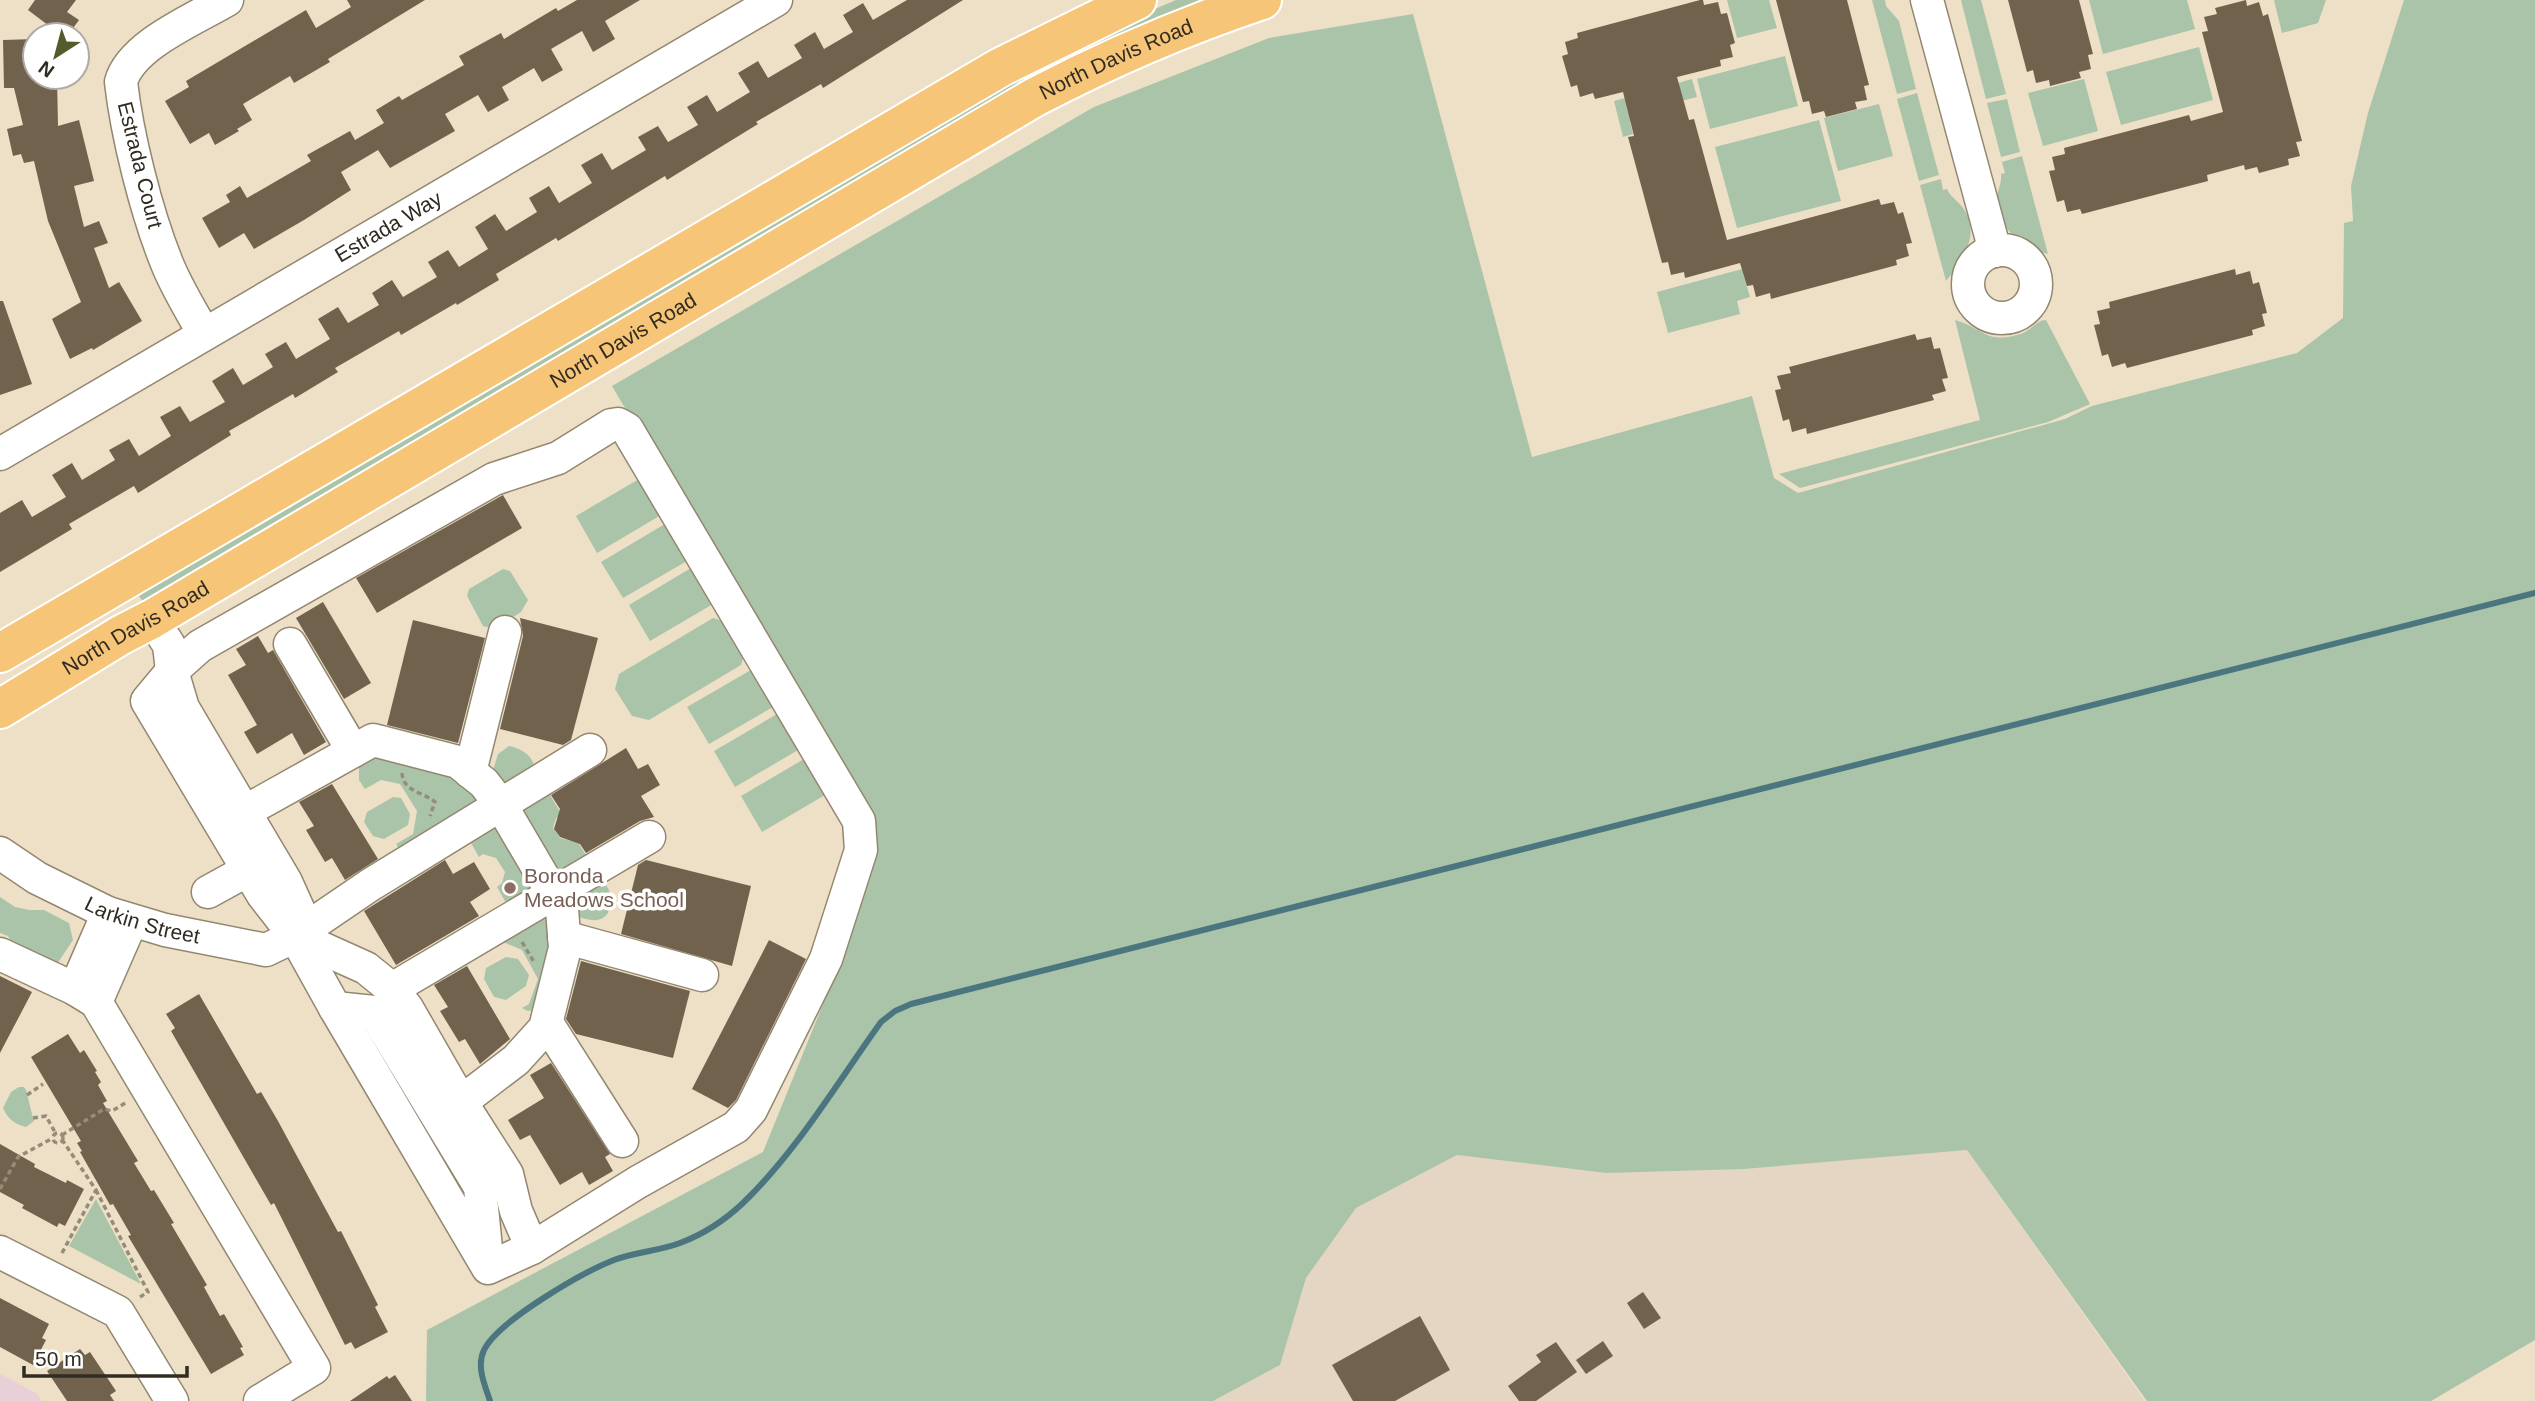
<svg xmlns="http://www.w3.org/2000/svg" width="2535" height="1401" font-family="Helvetica,sans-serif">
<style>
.commercial{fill:#e9d0d8}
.industrial{fill:#e5d5c3}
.green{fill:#a9c4a9}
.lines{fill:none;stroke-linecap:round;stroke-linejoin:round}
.stream{stroke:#4b7680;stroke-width:6}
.building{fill:#70624d}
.minor-casing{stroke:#948770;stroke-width:35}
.highway-casing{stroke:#fff;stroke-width:42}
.path{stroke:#958c7a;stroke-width:3.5;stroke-dasharray:5 3.5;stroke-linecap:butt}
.minor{stroke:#fff;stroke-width:32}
.highway{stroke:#f6c577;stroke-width:38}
.education-dot{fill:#8d6e63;stroke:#fff;stroke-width:2.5}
.labels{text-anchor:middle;stroke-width:7;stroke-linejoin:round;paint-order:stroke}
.street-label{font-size:21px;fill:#312c22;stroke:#fff}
.education-label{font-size:21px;fill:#785e54;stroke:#fff;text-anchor:start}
</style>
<rect width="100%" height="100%" fill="#ede0c7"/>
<polygon class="commercial" points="0,1374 36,1393 42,1401 0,1401"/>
<polygon class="industrial" points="1967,1150 2145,1401 1213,1401 1280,1365 1306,1278 1356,1208 1457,1155 1606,1173 1744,1169"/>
<g class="green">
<polygon points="1176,0 1222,0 145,605 137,593 1073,44"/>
<polygon points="1727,0 1769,0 1777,28 1737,38"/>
<polygon points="1872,0 1885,0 1886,6 1899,21 1916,89 1897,94"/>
<polygon points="1961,0 1981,0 2006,94 1986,99"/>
<polygon points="2089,0 2187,0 2195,29 2103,54"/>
<polygon points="2274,0 2326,0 2318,23 2282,33"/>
<polygon points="2404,0 2535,0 2535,1340 2431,1401 2147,1401 1967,1150 1744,1169 1606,1173 1457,1155 1356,1208 1306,1278 1280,1365 1213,1401 426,1401 427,1330 763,1152 845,950 871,827 612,386 1094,107 1269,38 1413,14 1532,457 1752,396 1774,478 1798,493 2065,419 2092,406 2297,353 2343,318 2344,223 2353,221 2351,186 2368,113"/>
<polygon points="2199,47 2213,100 2121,125 2106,72"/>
<polygon points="1785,56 1798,106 1710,129 1697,79"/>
<polygon points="1692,79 1697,97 1634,113 1636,120 1630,122 1633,134 1623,137 1614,101"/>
<polygon points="2084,79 2098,131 2043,146 2028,93"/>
<polygon points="1917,93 1939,175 1919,181 1897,99"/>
<polygon points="2007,99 2020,152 2001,157 1987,103"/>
<polygon points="1879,104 1893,156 1838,171 1824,118"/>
<polygon points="1819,120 1841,201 1737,228 1715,147"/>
<path d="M 2022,156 L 2048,254 C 2024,247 1997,229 1997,202 C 1996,192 2002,185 2001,174 L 2005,173 L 2002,162 Z"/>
<path d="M 1941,179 L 1943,190 L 1947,189 C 1951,198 1960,202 1965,211 C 1980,236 1962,261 1946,281 L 1920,185 Z"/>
<polygon points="1742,269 1750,297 1737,301 1740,314 1668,333 1657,292"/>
<path d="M 1955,320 C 1984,328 1986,346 2023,333 C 2032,329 2037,320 2046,320 L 2090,404 L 2048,422 L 1800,488 L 1779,474 L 1980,420 Z"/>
<polygon points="639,479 661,515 597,553 576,516"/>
<polygon points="665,524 687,561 623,598 601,562"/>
<polygon points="691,568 713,604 650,641 629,605"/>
<polygon points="503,569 510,571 528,600 521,612 495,629 483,626 467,596 469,589"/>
<polygon points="713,618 730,623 746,648 741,665 649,720 632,716 615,689 619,674"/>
<polygon points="751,670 773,707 709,744 687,707"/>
<polygon points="777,714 798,750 735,787 714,751"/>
<path d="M 509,746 C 520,748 535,756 534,769 L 509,790 L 491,777 L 498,754 Z"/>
<path d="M 369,758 C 413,761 433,768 473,787 L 480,805 L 402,853 L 396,844 L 413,834 L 417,811 L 400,784 L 381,780 L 365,789 L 359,780 L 359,767 Z"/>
<polygon points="804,759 825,795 762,832 741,796"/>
<path d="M 562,786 L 550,795 L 562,815 L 556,818 L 553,828 L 560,838 L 571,841 L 576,839 L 587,857 L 561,872 C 554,868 529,822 522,811 L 523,803 Z"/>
<polygon points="393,797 401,798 410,814 408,825 384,839 373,836 364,822 367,812"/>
<polygon points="496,823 536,886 509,908 497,887 502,883 505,872 496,858 483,854 479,857 467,836"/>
<path d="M 597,878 C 612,886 612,897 608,913 C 599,925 588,919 574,916 L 568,899 Z"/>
<polygon points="0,897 15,907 29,910 44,910 69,923 73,940 55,967 14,947 8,936 0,933"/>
<polygon points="543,911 554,922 539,1009 528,1011 522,1008 529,1004 538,979 522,950 503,942"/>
<polygon points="506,957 518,959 529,975 526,986 506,1000 494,997 484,979 486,968"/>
<path d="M 19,1087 L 24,1087 L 26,1090 L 33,1118 L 34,1121 L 26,1127 C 14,1124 8,1119 3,1108 L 11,1092 Z"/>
<polygon points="96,1199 141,1284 69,1246"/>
</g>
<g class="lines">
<path class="stream" d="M 490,1401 C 485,1385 476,1367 484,1350 C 498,1321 583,1272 614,1260 C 635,1252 659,1251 680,1243 C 704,1234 724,1221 743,1203 C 797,1151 837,1083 881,1022 L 895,1011 L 911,1004 L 2535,593"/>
</g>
<g class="building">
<polygon points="35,0 76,0 67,12 79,20 68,35 61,35 28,10"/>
<polygon points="347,0 425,0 328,59 330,62 294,83 290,76 243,104 252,120 237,129 239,131 215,145 209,133 190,144 165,101 189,87 186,81 306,10 316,28 351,7"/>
<polygon points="577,0 640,0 605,21 615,39 593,52 582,31 551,49 563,70 542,82 534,68 502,87 509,100 488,112 478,95 445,114 455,131 390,168 378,150 341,172 351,190 304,220 254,249 244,233 219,248 202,218 230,202 226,195 240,186 247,198 311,161 307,155 350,131 355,140 384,123 376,110 399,96 402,100 464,65 459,56 501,33 504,39 556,8 558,11"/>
<polygon points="907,0 963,0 823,88 821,84 756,122 758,124 667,180 665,176 558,241 556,238 496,274 499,280 457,305 456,303 401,335 399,331 335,368 338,372 295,398 293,394 229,431 231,435 138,493 134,486 69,524 72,529 0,572 0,513 22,500 32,517 66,497 52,475 72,463 82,480 115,460 109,450 129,439 139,456 171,436 160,417 180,406 190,422 225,402 212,381 233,368 243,385 273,367 265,354 286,342 296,359 330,339 318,319 338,307 348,323 379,305 372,293 392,280 403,297 437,277 428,262 448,250 459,267 488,249 475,227 495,214 506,231 537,212 529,198 549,186 559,203 592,183 581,165 602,153 612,170 646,150 638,137 658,126 668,142 698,125 687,107 707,95 717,112 750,92 738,73 758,61 768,78 802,58 794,45 815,32 824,49 853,32 843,15 863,3 873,20"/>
<polygon points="1700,0 1703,0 1704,5 1718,2 1721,14 1727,13 1735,43 1730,45 1733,57 1720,60 1721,66 1677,77 1689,120 1694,119 1727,240 1879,199 1881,205 1894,202 1898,214 1903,212 1912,243 1906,244 1909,256 1896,260 1897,265 1771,299 1770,293 1756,297 1753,285 1747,286 1740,263 1685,278 1684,272 1671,275 1668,262 1662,263 1628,137 1634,136 1623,92 1595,99 1593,93 1580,97 1577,85 1571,87 1562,56 1568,54 1565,42 1578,38 1577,33"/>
<polygon points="1776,0 1847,0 1869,85 1864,86 1867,100 1855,102 1857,109 1826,117 1824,111 1812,114 1809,101 1803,102"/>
<polygon points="2008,0 2079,0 2093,54 2088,55 2091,69 2079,72 2081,78 2050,86 2049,80 2036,83 2033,70 2027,72"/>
<polygon points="2246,0 2247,6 2259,2 2263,16 2268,14 2302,141 2296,142 2300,156 2288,159 2289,165 2259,173 2257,167 2245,170 2244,165 2207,175 2208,181 2082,214 2080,209 2067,212 2064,200 2057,202 2049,171 2055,170 2052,157 2065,154 2064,148 2189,115 2191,121 2223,112 2202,32 2208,31 2204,17 2217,14 2215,8"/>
<polygon points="35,39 35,77 57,77 58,126 79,120 94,181 74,186 84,227 99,221 108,243 94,248 109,288 119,282 142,321 93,350 92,348 70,359 52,319 81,302 48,221 34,161 24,163 21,154 13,156 7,129 23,125 14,88 4,88 3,40"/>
<polygon points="2235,269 2236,275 2250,271 2253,284 2259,282 2267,313 2262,314 2265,326 2252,330 2253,335 2127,368 2125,363 2112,367 2108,354 2102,356 2094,325 2100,324 2097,311 2110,308 2109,302"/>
<polygon points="0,301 3,301 32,384 0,395"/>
<polygon points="1915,334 1917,340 1931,337 1934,349 1940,348 1948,378 1942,379 1946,391 1932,395 1934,400 1807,434 1806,428 1792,432 1789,419 1783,421 1775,390 1781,389 1777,376 1791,373 1789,367"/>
<polygon points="503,495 522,528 377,613 356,578"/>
<polygon points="323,602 371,683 344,699 296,618"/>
<polygon points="520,618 598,638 571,740 563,745 500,729 523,636"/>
<polygon points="413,620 485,638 458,743 387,725"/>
<polygon points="258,636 268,653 273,650 326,742 304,755 292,733 257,754 244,732 257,725 228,675 246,665 236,649"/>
<polygon points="626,748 638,769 648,764 660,785 641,796 654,817 640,821 586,853 580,844 560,837 554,829 560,809 551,795"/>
<polygon points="332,784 378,859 345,880 332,858 325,862 306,830 314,826 299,802"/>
<polygon points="445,860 453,874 474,862 490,889 470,902 479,916 396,965 364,911"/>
<polygon points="646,860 751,886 732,966 621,934 638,865"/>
<polygon points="769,940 806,959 736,1100 728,1108 692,1089"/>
<polygon points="581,961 690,991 673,1058 576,1034 566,1019"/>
<polygon points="467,966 510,1039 480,1064 465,1039 459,1042 440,1011 448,1007 434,985"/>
<polygon points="0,976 32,992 0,1053"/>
<polygon points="199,994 257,1094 261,1092 278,1121 338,1232 341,1231 378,1305 375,1307 388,1332 355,1349 351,1342 345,1345 274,1203 271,1205 171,1031 175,1028 166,1014"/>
<polygon points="68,1034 80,1053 84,1050 97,1071 95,1072 101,1082 98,1085 107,1101 103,1103 138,1161 134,1163 151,1191 154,1190 174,1223 171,1224 207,1285 204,1287 220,1316 224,1314 243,1347 240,1348 244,1355 211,1374 128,1236 131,1235 113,1204 110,1205 80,1152 82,1151 77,1143 81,1141 31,1057"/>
<polygon points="551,1063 610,1154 605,1157 613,1171 589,1185 582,1172 560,1185 530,1135 520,1140 508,1120 544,1098 530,1075"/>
<polygon points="0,1144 35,1164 34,1167 66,1183 67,1180 84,1189 65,1226 59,1223 57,1227 22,1208 24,1205 0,1192"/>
<polygon points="1643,1292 1661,1318 1644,1329 1627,1303"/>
<polygon points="0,1298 49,1324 42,1338 46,1340 33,1365 0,1347"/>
<polygon points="1420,1316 1450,1370 1395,1401 1353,1401 1332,1365"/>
<polygon points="1603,1341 1613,1356 1586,1374 1576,1360"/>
<polygon points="1556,1342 1577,1372 1536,1401 1519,1401 1508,1386 1541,1362 1536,1355"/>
<polygon points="80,1349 85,1355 90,1352 116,1391 110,1395 114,1401 67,1401 47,1371"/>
<polygon points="395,1375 412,1401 350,1401 387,1376 389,1379"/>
</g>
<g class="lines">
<defs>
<g id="minor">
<polyline points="1927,0 1995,251"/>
<circle cx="2002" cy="284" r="34"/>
<path d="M 204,334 C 191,310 176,287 166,261 C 146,211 127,135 121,82 C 131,45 195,19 227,0"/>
<polygon points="618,424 627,429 859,821 861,850 826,959 751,1110 736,1127 638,1182 532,1248 488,1268 335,1008 295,936 263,895 147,701 172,671 200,646 494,479 558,458 611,425"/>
<path id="s1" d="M 0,454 L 776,0"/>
<polyline points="152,619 169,645 172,671 183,708 286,882 300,913 295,936"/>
<polyline points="290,644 353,751"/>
<polyline points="470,772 505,632"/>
<polyline points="244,812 373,740 458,762 484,783 501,805 562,909 565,948 545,1028 516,1060 461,1102"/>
<path id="s2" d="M 0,853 L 37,878 L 108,913 L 165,930 L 266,950 L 295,936 L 370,885 L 590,750"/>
<polyline points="208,892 248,870"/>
<polyline points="295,936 366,968 392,989 407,1008 461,1102 507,1174 516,1211 532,1248"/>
<polyline points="564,937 702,975"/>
<polyline points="0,954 75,989 96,1002 314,1368 260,1401"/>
<polyline points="75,989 108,913"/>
<polyline points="392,989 649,837"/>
<polyline points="96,1002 131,922"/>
<polyline points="335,1008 374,1012 480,1187 487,1259"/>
<polyline points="547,1023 622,1141"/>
<polyline points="0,1252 118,1312 172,1401"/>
</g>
<g id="highway">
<polyline points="0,653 1001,67 1137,0"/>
<path id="s3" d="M 0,709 L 121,635 L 152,619 L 1035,97 C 1108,59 1184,26 1262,0"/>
</g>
</defs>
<use href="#minor" class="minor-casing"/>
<use href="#highway" class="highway-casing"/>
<g class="path">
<path d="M 402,773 C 403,792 424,792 435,802 L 430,816"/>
<polyline points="522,942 534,962"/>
<polyline points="27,1095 43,1084"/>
<polyline points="33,1118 46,1116 56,1134"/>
<circle cx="58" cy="1138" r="5"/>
<polyline points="62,1135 104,1109 112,1111 127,1102"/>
<polyline points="0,1189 18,1157 53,1138"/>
<polyline points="96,1190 148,1292 140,1297"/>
<polyline points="62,1253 96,1190 63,1141"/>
</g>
<use href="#minor" class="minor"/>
<use href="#highway" class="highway"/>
</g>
<circle class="education-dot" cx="510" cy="888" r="7"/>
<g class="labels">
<g class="street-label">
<text dy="7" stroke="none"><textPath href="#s3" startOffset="1292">North Davis Road</textPath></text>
<text transform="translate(140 165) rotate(76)" y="7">Estrada Court</text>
<text dy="7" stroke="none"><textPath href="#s1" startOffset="450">Estrada Way</textPath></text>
<text dy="7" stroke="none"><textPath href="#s3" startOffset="724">North Davis Road</textPath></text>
<text dy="7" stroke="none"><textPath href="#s3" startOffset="158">North Davis Road</textPath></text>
<text dy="7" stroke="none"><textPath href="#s2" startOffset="159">Larkin Street</textPath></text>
</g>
<g class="education-label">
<text x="524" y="883">Boronda<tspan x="524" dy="24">Meadows School</tspan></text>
</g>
</g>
<g transform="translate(56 56) rotate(216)"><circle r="33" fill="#ffffff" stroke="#adaba7" stroke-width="2"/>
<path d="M0-5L12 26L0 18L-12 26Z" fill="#555b2a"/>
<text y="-10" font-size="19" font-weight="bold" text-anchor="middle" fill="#312c22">N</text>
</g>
<path d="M24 1366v10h163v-10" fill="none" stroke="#312c22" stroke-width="3.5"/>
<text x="35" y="1366" font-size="21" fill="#312c22" stroke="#ffffff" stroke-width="5" paint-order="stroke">50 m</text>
</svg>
